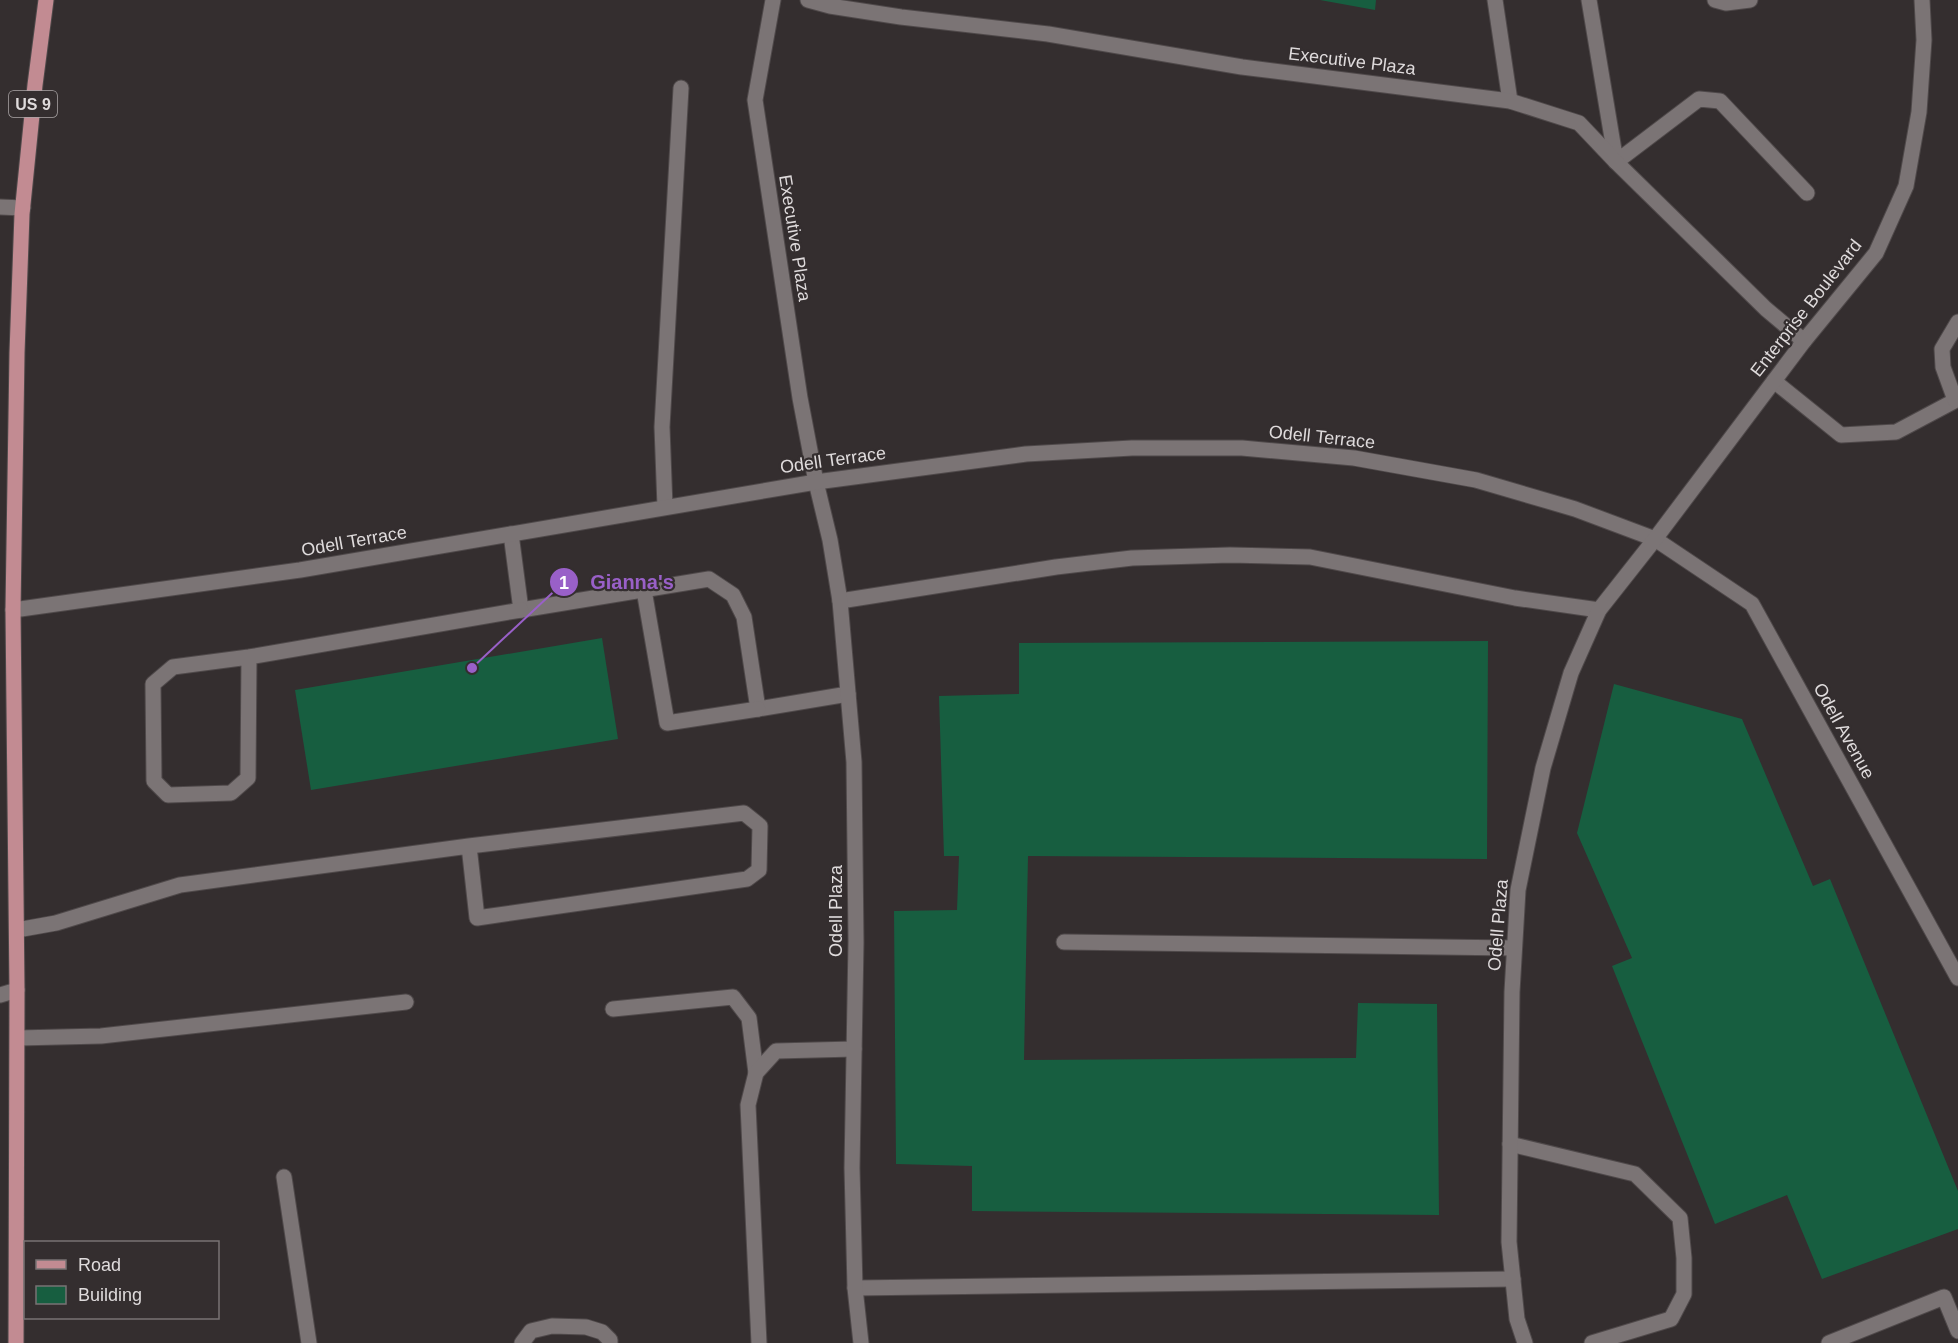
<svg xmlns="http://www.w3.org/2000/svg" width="1958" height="1343" font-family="Helvetica,sans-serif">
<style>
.building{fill:#175e40}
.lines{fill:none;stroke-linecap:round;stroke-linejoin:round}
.service-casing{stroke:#4f494a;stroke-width:17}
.minor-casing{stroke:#4f494a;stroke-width:17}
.tertiary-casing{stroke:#4f494a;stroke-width:17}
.primary-casing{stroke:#4f494a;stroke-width:17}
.service{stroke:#7b7475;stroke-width:15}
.minor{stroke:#7b7475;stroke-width:15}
.tertiary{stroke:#7b7475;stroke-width:15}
.primary{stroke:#c28b92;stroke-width:15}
.labels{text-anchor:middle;stroke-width:4.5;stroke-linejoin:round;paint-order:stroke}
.shield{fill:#342e2f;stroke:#aca7a8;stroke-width:1.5}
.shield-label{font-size:16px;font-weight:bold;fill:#dfdbdc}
.street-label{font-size:18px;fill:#dfdbdc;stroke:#342e2f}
.leader{fill:none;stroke:#9960c8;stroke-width:2}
.callout-dot{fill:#9960c8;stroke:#342e2f;stroke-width:2}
.mark-label{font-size:18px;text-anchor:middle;font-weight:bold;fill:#fff}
.callout-label{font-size:20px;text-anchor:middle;font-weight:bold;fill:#9960c8;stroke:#342e2f;stroke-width:4.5;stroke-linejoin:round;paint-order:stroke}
</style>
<rect width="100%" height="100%" fill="#342e2f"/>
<g class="building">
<polygon points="1320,0 1376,0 1375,10"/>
<polygon points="602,638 618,739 311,790 295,690"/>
<polygon points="1488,641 1487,859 1028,856 1024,1060 1356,1058 1358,1003 1437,1004 1439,1215 972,1211 972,1166 896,1164 894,911 957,910 959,856 944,856 939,696 1019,694 1019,643"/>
<polygon points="1614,684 1742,719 1813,886 1830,879 1958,1191 1958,1229 1822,1279 1787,1195 1715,1224 1612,966 1632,958 1577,833"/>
</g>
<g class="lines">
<defs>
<g id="service">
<polyline points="1495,0 1510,101"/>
<polyline points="1589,0 1616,162 1699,99 1720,101 1807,193"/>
<polyline points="1715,0 1726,3 1750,0"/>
<polyline points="1774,381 1841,435 1896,432 1958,399"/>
<polyline points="1955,400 1943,367 1942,349 1958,322"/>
<polyline points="665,507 662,427 681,88"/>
<polyline points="511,534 521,610 709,579 733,595 744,617 758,709 848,694"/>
<polyline points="644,590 667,723 758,709"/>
<polyline points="840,601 1056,567 1132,558 1230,555 1310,557 1515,598 1599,610"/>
<polyline points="249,657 248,778 231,793 168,795 154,781 153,684 173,667 249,657 521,610"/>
<polyline points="17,930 56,923 180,885 469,846 744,813 760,826 759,870 747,879 477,918 469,846"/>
<polyline points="1064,942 1514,948"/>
<polyline points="613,1009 733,997 749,1018 756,1073"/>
<polyline points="18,1038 101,1036 406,1002"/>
<polyline points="1510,1144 1635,1174 1680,1218 1684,1258 1684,1294 1671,1319 1592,1343"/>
<polyline points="284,1177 309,1343"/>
<polyline points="855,1288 1513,1279"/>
<polyline points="522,1343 531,1331 552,1326 586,1327 602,1332 610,1340 610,1343"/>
<polyline points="759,1343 748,1105 756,1073 776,1051 854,1049"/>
<polyline points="1829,1343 1944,1297 1958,1331"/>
</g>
<g id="minor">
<polyline points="773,0 755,100 800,398 816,482 830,540 840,601 854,762 856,942 852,1168 855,1288 861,1343"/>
<polyline points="808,0 830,6 901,17 1048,34 1242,67 1510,101 1579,123 1616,162 1766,309 1804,341"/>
<polyline points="0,207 23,208"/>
<polyline points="13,610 300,570 816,482 1026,454 1132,448 1242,448 1354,458 1476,480 1575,509 1655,539 1752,604 1958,978"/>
<polyline points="1525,1343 1517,1319 1509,1242 1512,992 1518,890 1543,768 1571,673 1599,610 1655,539 1804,341 1876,253 1906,186 1919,112 1924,40 1922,0"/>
</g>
<polyline id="tertiary" points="0,995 17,990"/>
<polyline id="primary" points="16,1343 17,990 13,610 17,353 22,214 35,85 46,0"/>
</defs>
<use href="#service" class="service-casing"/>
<use href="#minor" class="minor-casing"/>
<use href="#tertiary" class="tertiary-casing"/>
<use href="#primary" class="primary-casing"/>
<use href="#service" class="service"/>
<use href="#minor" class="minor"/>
<use href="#tertiary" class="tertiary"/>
<use href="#primary" class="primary"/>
</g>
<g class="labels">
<rect class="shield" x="9" y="91" width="48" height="26" rx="4.5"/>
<g class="shield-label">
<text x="33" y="110">US 9</text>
</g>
<g class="street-label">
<text transform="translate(1352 61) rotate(7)" y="6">Executive Plaza</text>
<text transform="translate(795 238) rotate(81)" y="6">Executive Plaza</text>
<text transform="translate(1806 308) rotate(-52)" y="6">Enterprise Boulevard</text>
<text transform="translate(1322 437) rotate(6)" y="6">Odell Terrace</text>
<text transform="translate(833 460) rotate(-8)" y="6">Odell Terrace</text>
<text transform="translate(354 541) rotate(-10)" y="6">Odell Terrace</text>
<text transform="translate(1844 731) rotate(61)" y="6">Odell Avenue</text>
<text transform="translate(836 911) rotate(-90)" y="6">Odell Plaza</text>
<text transform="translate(1498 925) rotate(-85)" y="6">Odell Plaza</text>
</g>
</g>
<path class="leader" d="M472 668L564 582"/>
<g class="callout-dot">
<circle cx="472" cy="668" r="6"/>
<circle cx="564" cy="582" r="15"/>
</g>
<g class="mark-label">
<text x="564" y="589">1</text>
</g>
<g class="callout-label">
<text x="632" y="589">Gianna's</text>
</g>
<rect x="24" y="1241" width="195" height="78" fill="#342e2f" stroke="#787374" stroke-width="1.5"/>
<rect x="36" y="1260" width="30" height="9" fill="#c28b92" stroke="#787374" stroke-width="1.5"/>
<text x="78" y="1271" font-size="18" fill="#dfdbdc">Road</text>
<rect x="36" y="1286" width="30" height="18" fill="#175e40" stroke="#787374" stroke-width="1.5"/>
<text x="78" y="1301" font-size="18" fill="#dfdbdc">Building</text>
</svg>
